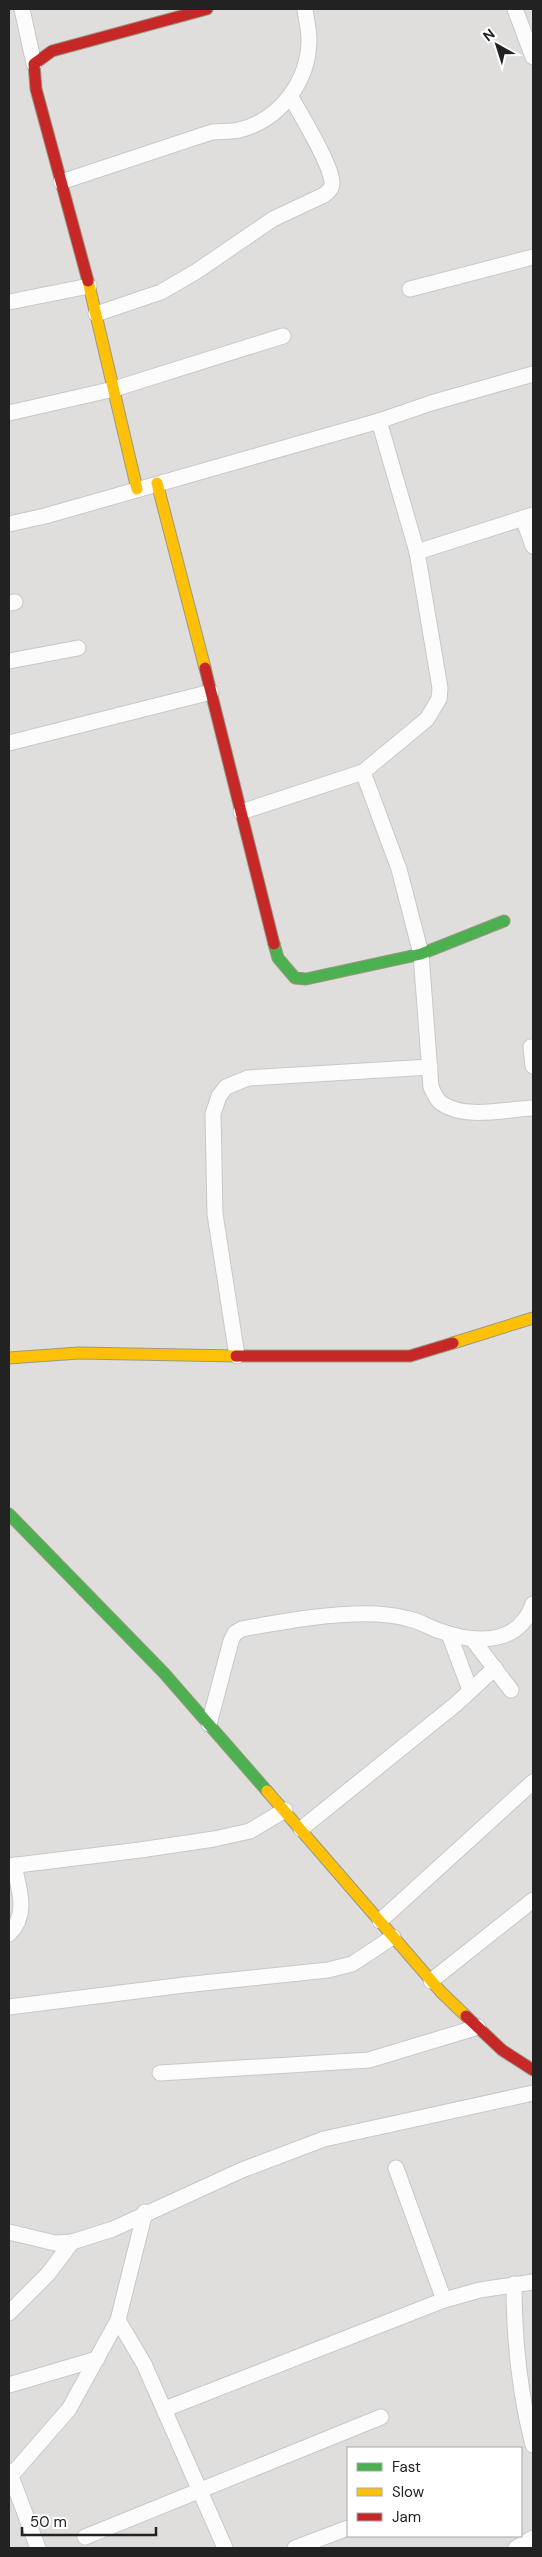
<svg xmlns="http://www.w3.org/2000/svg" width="542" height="2557" font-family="'DM Sans',sans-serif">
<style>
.residential{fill:#dfdedc;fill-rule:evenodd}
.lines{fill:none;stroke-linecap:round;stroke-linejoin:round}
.street-casing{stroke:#c9c8c7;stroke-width:17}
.fast-casing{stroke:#999a82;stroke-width:13}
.slow-casing{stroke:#999a82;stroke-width:13}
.jam-casing{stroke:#999a82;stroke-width:13}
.street{stroke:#fdfcfc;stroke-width:15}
.fast{stroke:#4caf50;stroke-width:11}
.slow{stroke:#ffc107;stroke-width:11}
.jam{stroke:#c62828;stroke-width:11}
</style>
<rect width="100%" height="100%" fill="#f0eeeb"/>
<path class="residential" d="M 9,9 L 533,9 L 533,2548 L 9,2548 ZM 348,2448 L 521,2448 L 521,2536 L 348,2536 Z"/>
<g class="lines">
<defs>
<g id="street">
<polyline points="22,9 34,64"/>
<polyline points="515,9 533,57"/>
<path d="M 61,182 L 212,132 C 221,131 231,132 239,130 C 280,120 309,81 309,39 C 309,29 306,19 305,9"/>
<polyline points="410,289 533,257"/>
<polyline points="9,302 89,286"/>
<path d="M 96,314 L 161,292 L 197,271 L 273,219 L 324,195 C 328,192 332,189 332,183 C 331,163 301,116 291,97"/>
<polyline points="9,413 114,389 283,336"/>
<polyline points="523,518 533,546"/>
<polyline points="9,524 45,516 379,421 431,403 533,374"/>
<polyline points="417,552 533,515"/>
<polyline points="9,603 15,602"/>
<polyline points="9,661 78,648"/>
<polyline points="9,743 211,692"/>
<path d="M 363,772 L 399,869 L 421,954 L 431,1087 C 434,1093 436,1099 441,1103 C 465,1120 506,1109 533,1108"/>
<polyline points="241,812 363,772 427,719 439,699 440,688 417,552 379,421"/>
<polyline points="531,1047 533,1066"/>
<polyline points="237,1356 215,1214 213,1114 219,1096 226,1087 248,1078 430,1067"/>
<polyline points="449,1634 470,1690"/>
<polyline points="473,1640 511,1690"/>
<path d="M 209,1724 L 231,1641 L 235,1633 L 242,1629 C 286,1621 334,1612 378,1614 C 388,1615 399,1616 409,1619 C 420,1621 430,1628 440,1631 C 476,1644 519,1645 533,1604"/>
<polyline points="301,1829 456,1704 495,1668"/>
<polyline points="9,1866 140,1850 214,1839 250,1831 285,1810"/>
<polyline points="380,1921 533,1782"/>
<path d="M 9,1934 C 29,1914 19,1890 14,1865"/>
<polyline points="431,1981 533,1900"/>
<polyline points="9,2007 184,1985 328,1970 352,1964 393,1937"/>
<polyline points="160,2073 369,2060 478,2027"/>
<polyline points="396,2168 444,2300"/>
<polyline points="9,2232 55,2243 72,2242 113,2229 242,2170 324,2139 533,2093"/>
<path d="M 514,2284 C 514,2339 519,2391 533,2445"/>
<polyline points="9,2313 48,2274 72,2242"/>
<polyline points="118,2320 144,2364 225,2548"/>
<polyline points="9,2385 97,2359"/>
<polyline points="165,2409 444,2300 480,2290 533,2282"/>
<polyline points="9,2471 38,2548"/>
<polyline points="9,2478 69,2409 118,2320 145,2212"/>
<polyline points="85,2537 381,2417"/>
<polyline points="295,2548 348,2528"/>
<polyline points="516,2548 533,2538"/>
</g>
<g id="fast">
<polyline points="274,944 278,958 295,978 306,979 421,954 504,921"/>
<polyline points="9,1514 164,1673 267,1791"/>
</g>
<g id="slow">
<polyline points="88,281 137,489"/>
<polyline points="157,483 205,668"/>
<polyline points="453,1343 533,1318"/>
<polyline points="9,1358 79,1353 236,1356"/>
<polyline points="267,1791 441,1992 466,2016"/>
</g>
<g id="jam">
<polyline points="88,281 36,89 34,64 52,51 207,9"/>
<polyline points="205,668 274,944"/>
<polyline points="236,1356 410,1356 453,1343"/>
<polyline points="466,2016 502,2050 533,2070"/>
</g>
</defs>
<use href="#street" class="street-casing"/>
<use href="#fast" class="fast-casing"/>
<use href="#slow" class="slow-casing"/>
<use href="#jam" class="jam-casing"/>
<use href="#street" class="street"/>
<use href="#fast" class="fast"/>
<use href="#slow" class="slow"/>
<use href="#jam" class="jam"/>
</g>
<rect width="542" height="2557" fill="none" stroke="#222222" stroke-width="20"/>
<rect x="347" y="2447" width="175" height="90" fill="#ffffff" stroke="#a7a7a7"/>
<rect x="357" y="2463" width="25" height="8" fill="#4caf50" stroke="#a7a7a7"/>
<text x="392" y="2472" font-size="15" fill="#222222">Fast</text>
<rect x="357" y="2488" width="25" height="8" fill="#ffc107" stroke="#a7a7a7"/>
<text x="392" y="2497" font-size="15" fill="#222222">Slow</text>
<rect x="357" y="2513" width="25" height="8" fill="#c62828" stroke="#a7a7a7"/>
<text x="392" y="2522" font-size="15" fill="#222222">Jam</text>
<g transform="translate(497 45) rotate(321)" stroke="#ffffff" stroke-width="4" paint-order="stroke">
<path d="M0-4L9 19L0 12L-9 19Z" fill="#222222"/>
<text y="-8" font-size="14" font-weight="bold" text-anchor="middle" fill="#222222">N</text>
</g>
<path d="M22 2527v8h134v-8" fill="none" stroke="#222222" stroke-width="2.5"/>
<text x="30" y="2527" font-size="15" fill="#222222" stroke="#ffffff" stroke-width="4" paint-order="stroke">50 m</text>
</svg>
